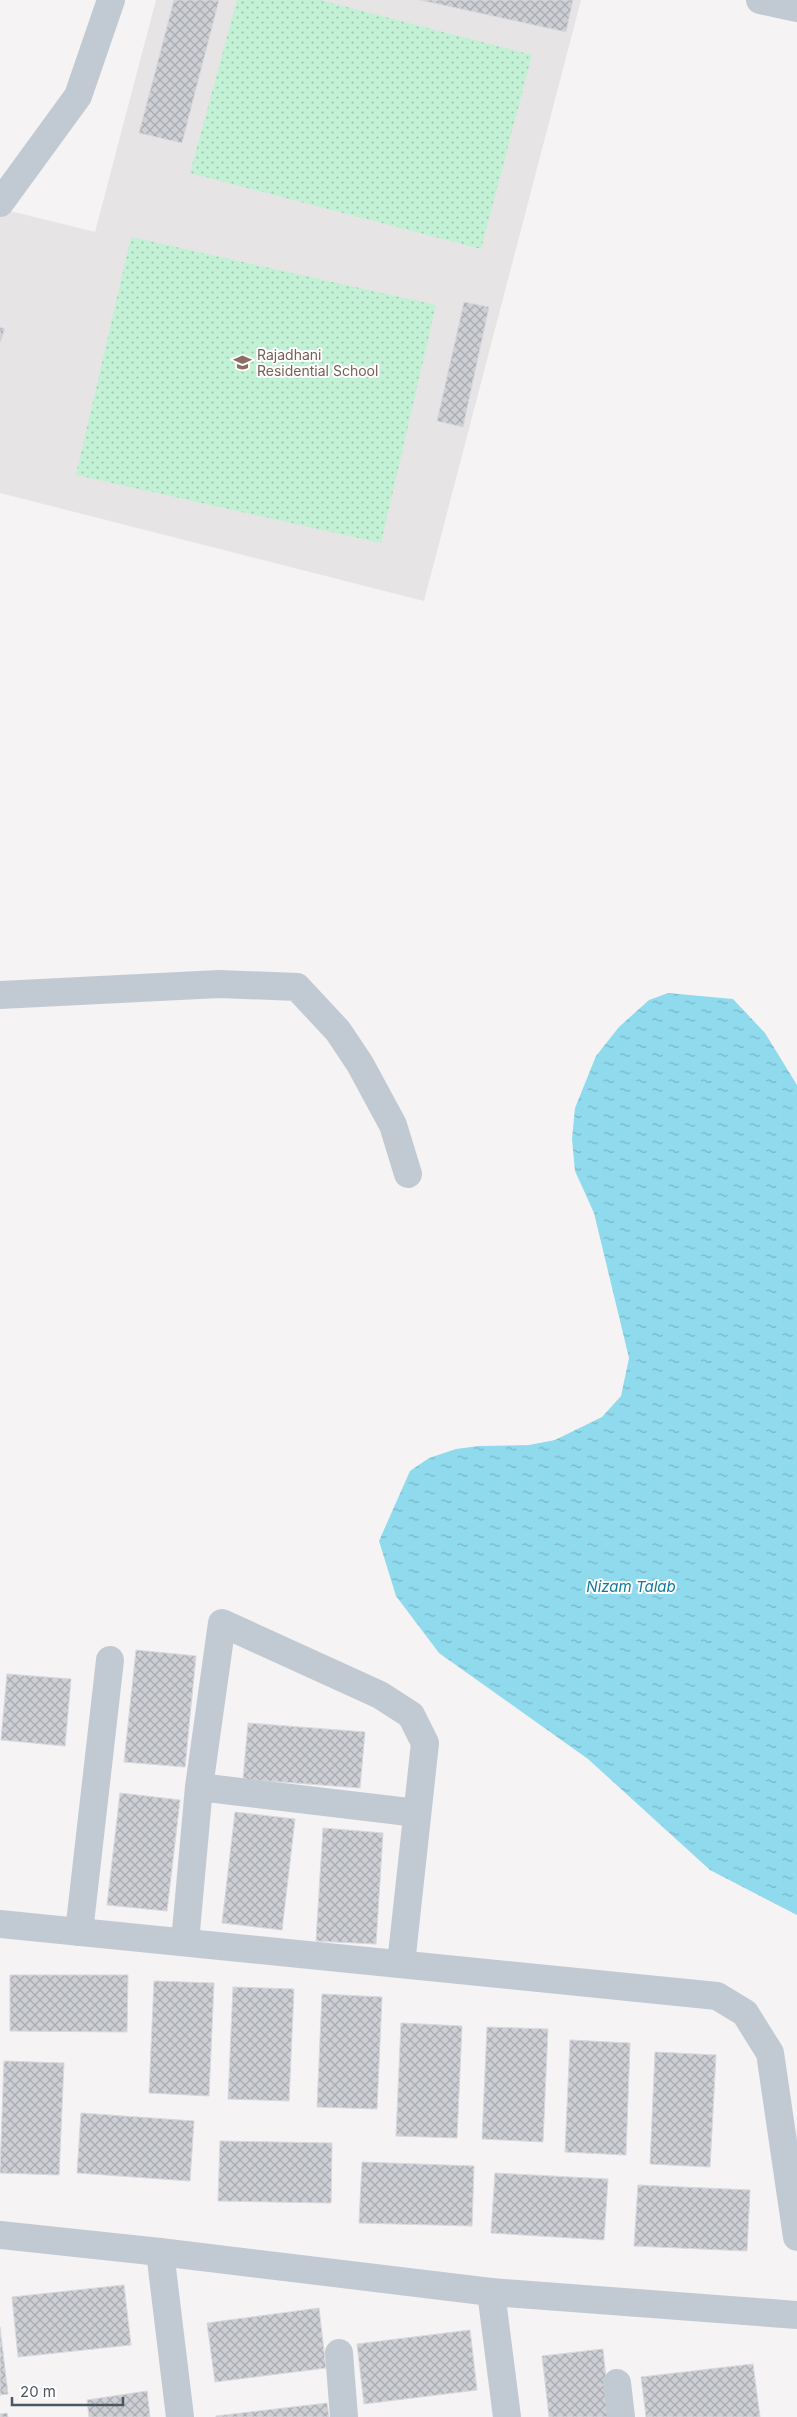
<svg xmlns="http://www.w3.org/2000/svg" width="797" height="2417" font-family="Inter,sans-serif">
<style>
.education{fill:#e6e4e5}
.grass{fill:url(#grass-dots)}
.water{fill:url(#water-ripples)}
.building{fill:url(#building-cross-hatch);stroke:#d7d9de}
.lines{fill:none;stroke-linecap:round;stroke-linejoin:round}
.minor{stroke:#c1cad2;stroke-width:28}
.labels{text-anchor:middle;stroke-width:4;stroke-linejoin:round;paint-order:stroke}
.education-label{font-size:14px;fill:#785e54;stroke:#fff;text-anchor:start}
.water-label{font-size:15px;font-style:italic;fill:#0c7c9b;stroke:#fff}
</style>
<defs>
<pattern id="grass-dots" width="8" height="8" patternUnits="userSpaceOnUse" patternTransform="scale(1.25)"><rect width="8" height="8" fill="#c3f1d5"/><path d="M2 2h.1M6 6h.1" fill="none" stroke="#a0c6b0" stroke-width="1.8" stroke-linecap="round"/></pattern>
<pattern id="water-ripples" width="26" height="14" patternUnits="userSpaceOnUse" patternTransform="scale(1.25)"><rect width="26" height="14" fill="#90daee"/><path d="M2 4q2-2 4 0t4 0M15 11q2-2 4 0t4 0" fill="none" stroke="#78b4c4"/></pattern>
<pattern id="building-cross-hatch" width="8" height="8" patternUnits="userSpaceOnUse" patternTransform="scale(1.25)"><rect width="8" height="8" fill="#cdcfd5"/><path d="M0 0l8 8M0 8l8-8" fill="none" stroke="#a8abb0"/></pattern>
</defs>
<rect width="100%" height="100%" fill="#f5f3f3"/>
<polygon class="education" points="156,0 581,0 424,601 0,493 0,211 2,209 95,232"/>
<g class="grass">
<polygon points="237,0 320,0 532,55 481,249 190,173"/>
<polygon points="131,237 436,305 381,543 76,475"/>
</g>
<polygon class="water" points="668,993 733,999 765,1033 797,1085 797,1915 710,1870 588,1759 439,1653 396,1596 379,1541 410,1471 429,1458 456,1449 479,1446 529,1445 555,1440 602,1417 621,1396 629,1358 594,1213 575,1171 572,1139 575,1108 596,1056 619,1027 649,1000"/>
<g class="building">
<polygon points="174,0 219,0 182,143 139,133"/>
<polygon points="420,0 573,0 566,32"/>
<polygon points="464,302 489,307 463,427 437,421"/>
<polygon points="0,327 5,329 0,342"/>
<polygon points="136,1650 196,1656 185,1767 124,1762"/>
<polygon points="7,1674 71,1679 65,1746 1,1740"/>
<polygon points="248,1723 365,1732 360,1788 243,1779"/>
<polygon points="120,1793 180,1800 167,1911 107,1905"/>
<polygon points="235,1812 295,1819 282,1930 222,1923"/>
<polygon points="323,1828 383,1833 376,1944 316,1941"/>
<polygon points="10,1975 128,1975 127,2032 10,2031"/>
<polygon points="154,1981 214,1983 209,2096 149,2093"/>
<polygon points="233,1987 294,1989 289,2101 228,2099"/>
<polygon points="322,1994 382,1997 377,2109 317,2107"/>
<polygon points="401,2023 462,2026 457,2138 396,2136"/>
<polygon points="487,2027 548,2029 543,2142 482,2139"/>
<polygon points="570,2040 630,2043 626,2155 565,2152"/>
<polygon points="655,2052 716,2055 710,2167 650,2164"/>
<polygon points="4,2061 64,2063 59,2175 0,2173"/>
<polygon points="81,2113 194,2121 190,2181 77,2173"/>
<polygon points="220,2141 332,2143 331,2203 218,2201"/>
<polygon points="362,2162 474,2166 472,2226 359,2223"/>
<polygon points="495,2173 608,2179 604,2240 491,2233"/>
<polygon points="638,2185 750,2190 747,2251 634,2246"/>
<polygon points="124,2285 131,2345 18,2357 12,2297"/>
<polygon points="319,2308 326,2368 215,2382 207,2323"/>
<polygon points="0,2327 8,2394 0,2395"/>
<polygon points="470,2330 477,2390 364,2404 357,2344"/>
<polygon points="603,2349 610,2417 549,2417 542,2356"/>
<polygon points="753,2364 760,2417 646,2417 641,2377"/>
<polygon points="147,2391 150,2417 89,2417 87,2400"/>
<polygon points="327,2403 329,2417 216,2417 216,2416"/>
<polygon points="7,2413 8,2417 0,2417 0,2414"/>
</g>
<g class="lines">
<g class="minor">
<polyline points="760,0 797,8"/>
<polyline points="0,203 78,96 111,0"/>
<polyline points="0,995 219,984 297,987 338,1031 360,1064 393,1125 408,1174"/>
<polyline points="199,1787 417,1813"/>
<polyline points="0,1924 717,1996 745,2013 770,2053 797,2237"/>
<polyline points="79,1932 110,1660"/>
<polyline points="185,1942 199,1787 222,1623 380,1695 411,1715 425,1743 401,1964"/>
<polyline points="0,2235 160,2252 491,2292 797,2315"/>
<polyline points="160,2252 180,2417"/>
<polyline points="491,2292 507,2417"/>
<polyline points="339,2353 344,2417"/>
<polyline points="617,2383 621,2417"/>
</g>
</g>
<defs>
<symbol id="school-bare" viewBox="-9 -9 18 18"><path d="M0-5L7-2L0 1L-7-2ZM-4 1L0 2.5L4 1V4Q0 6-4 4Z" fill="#8d6e63" stroke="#fff" stroke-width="2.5" paint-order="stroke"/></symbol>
</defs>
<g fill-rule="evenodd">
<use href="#school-bare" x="230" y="350" width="25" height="25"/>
</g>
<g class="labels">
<g class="education-label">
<text x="257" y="360">Rajadhani<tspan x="257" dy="16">Residential School</tspan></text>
</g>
<g class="water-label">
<text x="631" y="1592">Nizam Talab</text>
</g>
</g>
<path d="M12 2397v8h111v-8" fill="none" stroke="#4a5661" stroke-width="2.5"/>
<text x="20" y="2397" font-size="15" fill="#4a5661" stroke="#ffffff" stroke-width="4" paint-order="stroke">20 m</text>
</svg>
